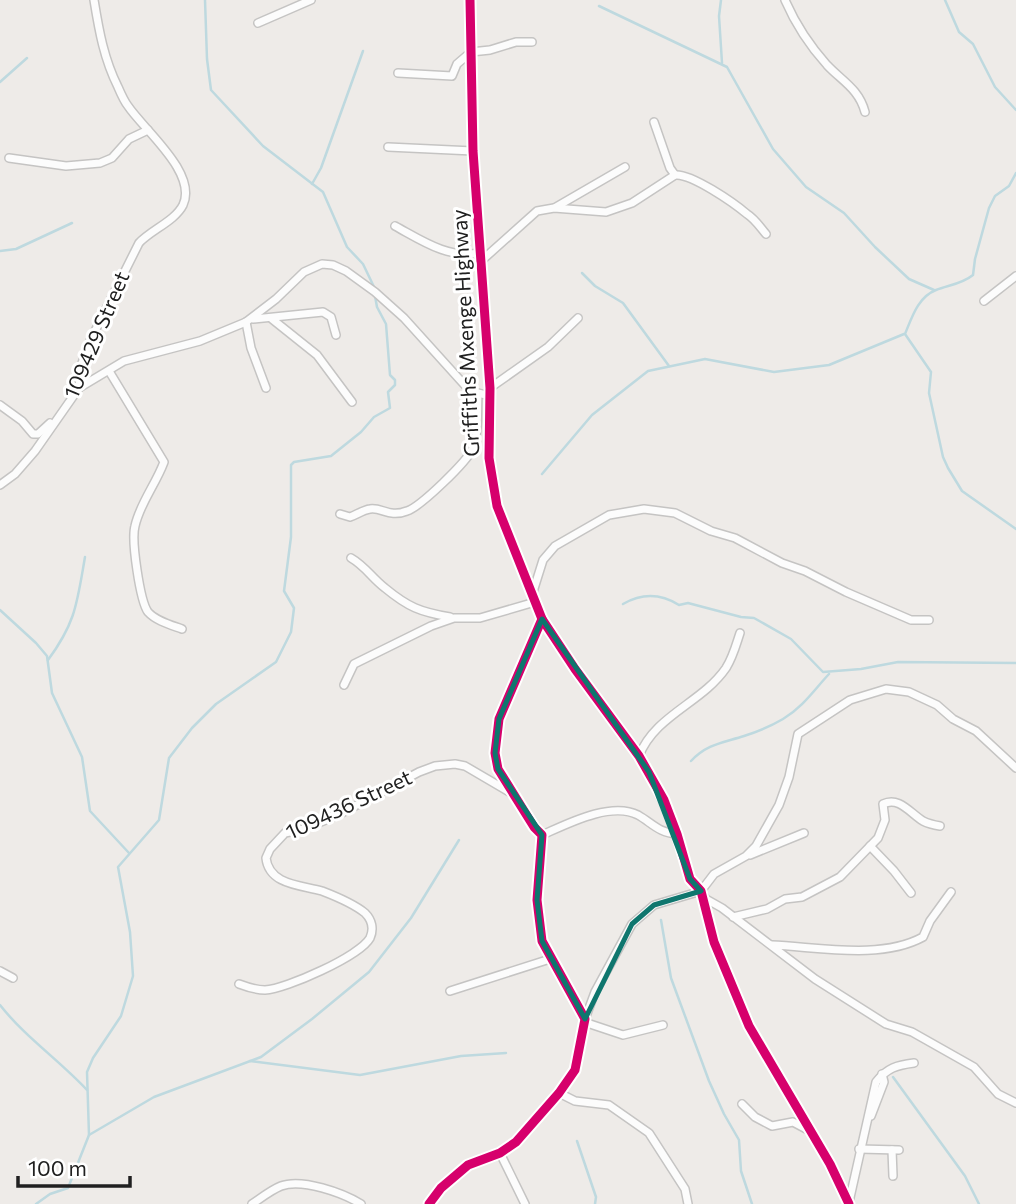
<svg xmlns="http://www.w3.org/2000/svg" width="1016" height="1204" font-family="Commissioner,sans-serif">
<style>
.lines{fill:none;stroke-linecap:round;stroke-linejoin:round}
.stream{stroke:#bed9df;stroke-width:2.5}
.minor-casing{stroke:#c5c4c3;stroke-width:10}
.minor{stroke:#fcfcfc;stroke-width:7}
.cycleway-casing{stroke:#fff;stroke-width:13}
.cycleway{stroke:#d6006c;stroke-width:9}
.marked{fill:none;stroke:#0f766e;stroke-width:5;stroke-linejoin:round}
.labels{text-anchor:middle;stroke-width:6;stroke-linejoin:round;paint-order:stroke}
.street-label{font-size:21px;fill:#202020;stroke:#fff}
</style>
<rect width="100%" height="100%" fill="#eeebe8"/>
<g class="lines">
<g class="stream">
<polyline points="205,0 207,59 211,90 263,146 323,192 347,247 363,264 375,289"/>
<polyline points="721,0 719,16 722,63"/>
<polyline points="945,0 959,32 973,44 995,87 1016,110"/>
<polyline points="599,6 727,67 773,149 806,187 844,213 875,247 909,279 934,290"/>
<polyline points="0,82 27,58"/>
<path d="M 1016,173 L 1009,186 L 995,196 L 989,208 L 975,259 L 973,275 C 962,284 949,285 936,290 C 918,297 912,317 905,334 L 931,372 L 929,393 L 943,457 L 948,468 L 962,491 L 1016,529"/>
<polyline points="312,184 321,168 363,51"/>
<polyline points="0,251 16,249 72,223"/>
<polyline points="582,273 595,286 623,303 669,366"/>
<polyline points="542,474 592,415 648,371 705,359 774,372 829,365 904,334"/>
<path d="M 623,604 C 642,593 660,593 679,605 L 688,603 L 741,617 L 754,618 L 791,639 L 823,672 L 861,669 L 898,662 L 1016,663"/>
<polyline points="0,610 36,643 47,656 52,693 82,757 90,811 129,853"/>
<path d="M 48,660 C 76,622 77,603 85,557"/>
<path d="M 691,761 C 707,744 722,743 744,736 C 757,732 771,726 783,719 C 803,707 814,690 829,674"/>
<polyline points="661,920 671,978 709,1081 724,1114 739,1140 741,1171 752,1204"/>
<path d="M 0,1005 C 25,1037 59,1060 87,1090"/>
<polyline points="250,1061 360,1075 461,1056 506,1053"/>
<polyline points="893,1077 965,1176 979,1204"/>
<polyline points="89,1135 154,1097 261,1057 312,1019 369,972 411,918 459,840"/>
<polyline points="577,1141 596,1197 595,1204"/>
<polyline points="36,1204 50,1194 68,1188 89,1135 87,1072 93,1058 121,1016 133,976 130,932 118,867 159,820 169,758 192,728 216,704 276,662 291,632 294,608 284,591 291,537 291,465 294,462 331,456 361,432 374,417 390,408 388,392 395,385 395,380 390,375 386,324 377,307 375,296"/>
</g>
<defs>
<g id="minor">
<polyline points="470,0 473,151 490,388 489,458 497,506 542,619 575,669 639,756 664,800 677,834 690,879 701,891 714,942 749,1026 830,1164 849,1204"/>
<path d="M 785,0 C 795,23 810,46 827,65 C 842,81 859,89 865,112"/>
<polyline points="258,23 311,0"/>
<polyline points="398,73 452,76 457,64 471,52 490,50 516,42 532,42"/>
<polyline points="654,122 670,168 675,175"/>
<polyline points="388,147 473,151"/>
<polyline points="9,158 66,166 100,163 112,158 129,139 148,130"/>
<polyline points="556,207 625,167"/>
<path d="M 395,226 C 421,240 448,259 479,253"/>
<path d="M 480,262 L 537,211 L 554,208 L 606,212 L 632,203 L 675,175 C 691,173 734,203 747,214 C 755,219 760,227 766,234"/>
<polyline points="984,301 1016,276"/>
<polyline points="253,319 323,312 331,317 336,335"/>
<polyline points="272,319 317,355 352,402"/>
<polyline points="246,322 251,348 266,388"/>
<path d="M 109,371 L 164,462 C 156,484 140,503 135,526 C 131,540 140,601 148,612 C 156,621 171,625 182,629"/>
<polyline points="79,388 124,361 200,341 246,322 276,299 304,272 322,264 333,265 346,271 375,292 404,318 470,391 490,396"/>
<polyline points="490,388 548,347 578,318"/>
<polyline points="0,405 22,421 33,434 38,434 50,423"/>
<path d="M 0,485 L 15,474 L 35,451 L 79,388 L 81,366 L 90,341 L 139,243 C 151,230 175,221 183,205 C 198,173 144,130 128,106 C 124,101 121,94 118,87 C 104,59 99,31 94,0"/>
<path d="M 340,514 L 350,517 C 356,515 363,510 370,509 C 382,507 389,518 407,511 C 420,507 467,462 473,448 C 479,432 477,411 478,394"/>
<path d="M 351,558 C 365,566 372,578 385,588 C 408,607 420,612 450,617"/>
<polyline points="532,595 543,560 555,546 609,515 644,509 675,513 711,531 735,538 782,563 805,571 846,592 911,620 929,620"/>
<polyline points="344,685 354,664 431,626 454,618 480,618 535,602"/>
<path d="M 639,756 C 655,715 702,703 726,668 C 733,657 736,645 740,633"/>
<path d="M 542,835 C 567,824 611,801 638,815 C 652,823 659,833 677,834"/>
<polyline points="870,846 894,871 911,893"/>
<polyline points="750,855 804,833"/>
<polyline points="703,895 706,899 722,908 815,979 886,1024 912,1032 974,1067 998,1094 1016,1103"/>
<path d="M 733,917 L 767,909 L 785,899 L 802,897 L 840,877 L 878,838 L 885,820 L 883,804 C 899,796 910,813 923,821 C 929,824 934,825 940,826"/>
<path d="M 772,945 C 819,947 881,960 923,937 L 930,921 L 951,892"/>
<polyline points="0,971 13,978"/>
<path d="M 239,984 C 247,987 256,990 265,990 C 286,989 360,956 370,938 C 374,929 372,920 365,913 C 354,904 335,896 322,891 C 301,885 269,885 266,858 L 270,849 L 285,833 L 304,829 L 338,815 L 419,772 L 435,766 L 455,764 L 465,766 L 511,793"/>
<polyline points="450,991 550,959"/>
<polyline points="585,1019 595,992 632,924 654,905 701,891 714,874 746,856 756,846 779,805 789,777 798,734 850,700 886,689 909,692 937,705 953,719 976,731 1016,768"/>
<polyline points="584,1022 623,1035 663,1025"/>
<polyline points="559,1093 575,1101 609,1105 649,1133 685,1189 688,1204"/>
<polyline points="742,1104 755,1117 772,1126 793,1122 810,1131"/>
<polyline points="871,1116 884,1082 882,1074"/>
<polyline points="859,1149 899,1150"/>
<polyline points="892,1150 893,1176"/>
<polyline points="500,1153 525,1204"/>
<path d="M 849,1202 L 876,1082 C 887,1068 897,1065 914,1063"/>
<path d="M 252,1204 C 261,1198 271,1190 281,1186 C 302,1178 343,1193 361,1204"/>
<polyline points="429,1204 441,1188 468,1165 500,1153 516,1142 559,1093 575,1070 585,1019 542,941 537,900 542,835 534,827 498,769 495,753 499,719 542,619"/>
</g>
</defs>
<use href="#minor" class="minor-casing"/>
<use href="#minor" class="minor"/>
<defs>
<g id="cycleway">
<polyline points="470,0 473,151 490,388 489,458 497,506 542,619 575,669 639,756 664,800 677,834 690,879 701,891 714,942 749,1026 830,1164 849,1204"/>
<polyline points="429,1204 441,1188 468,1165 500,1153 516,1142 559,1093 575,1070 585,1019 542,941 537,900 542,835 534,827 498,769 495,753 499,719 542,619"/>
</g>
</defs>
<use href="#cycleway" class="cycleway-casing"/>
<use href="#cycleway" class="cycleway"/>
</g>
<path class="marked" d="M 542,619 L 649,772 L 690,879 L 701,891 L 654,905 L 632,924 L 585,1019 L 542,941 L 537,900 L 542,835 L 498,769 L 495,753 L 499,719 Z"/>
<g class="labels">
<g class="street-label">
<text transform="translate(466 333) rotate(-93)" y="7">Griffiths Mxenge Highway</text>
<text transform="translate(97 335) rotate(-67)" y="7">109429 Street</text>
<text transform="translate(349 805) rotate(-25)" y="7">109436 Street</text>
</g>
</g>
<path d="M18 1176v10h112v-10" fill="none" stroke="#202020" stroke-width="3.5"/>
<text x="28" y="1176" font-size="21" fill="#202020" stroke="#ffffff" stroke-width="5" paint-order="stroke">100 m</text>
</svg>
